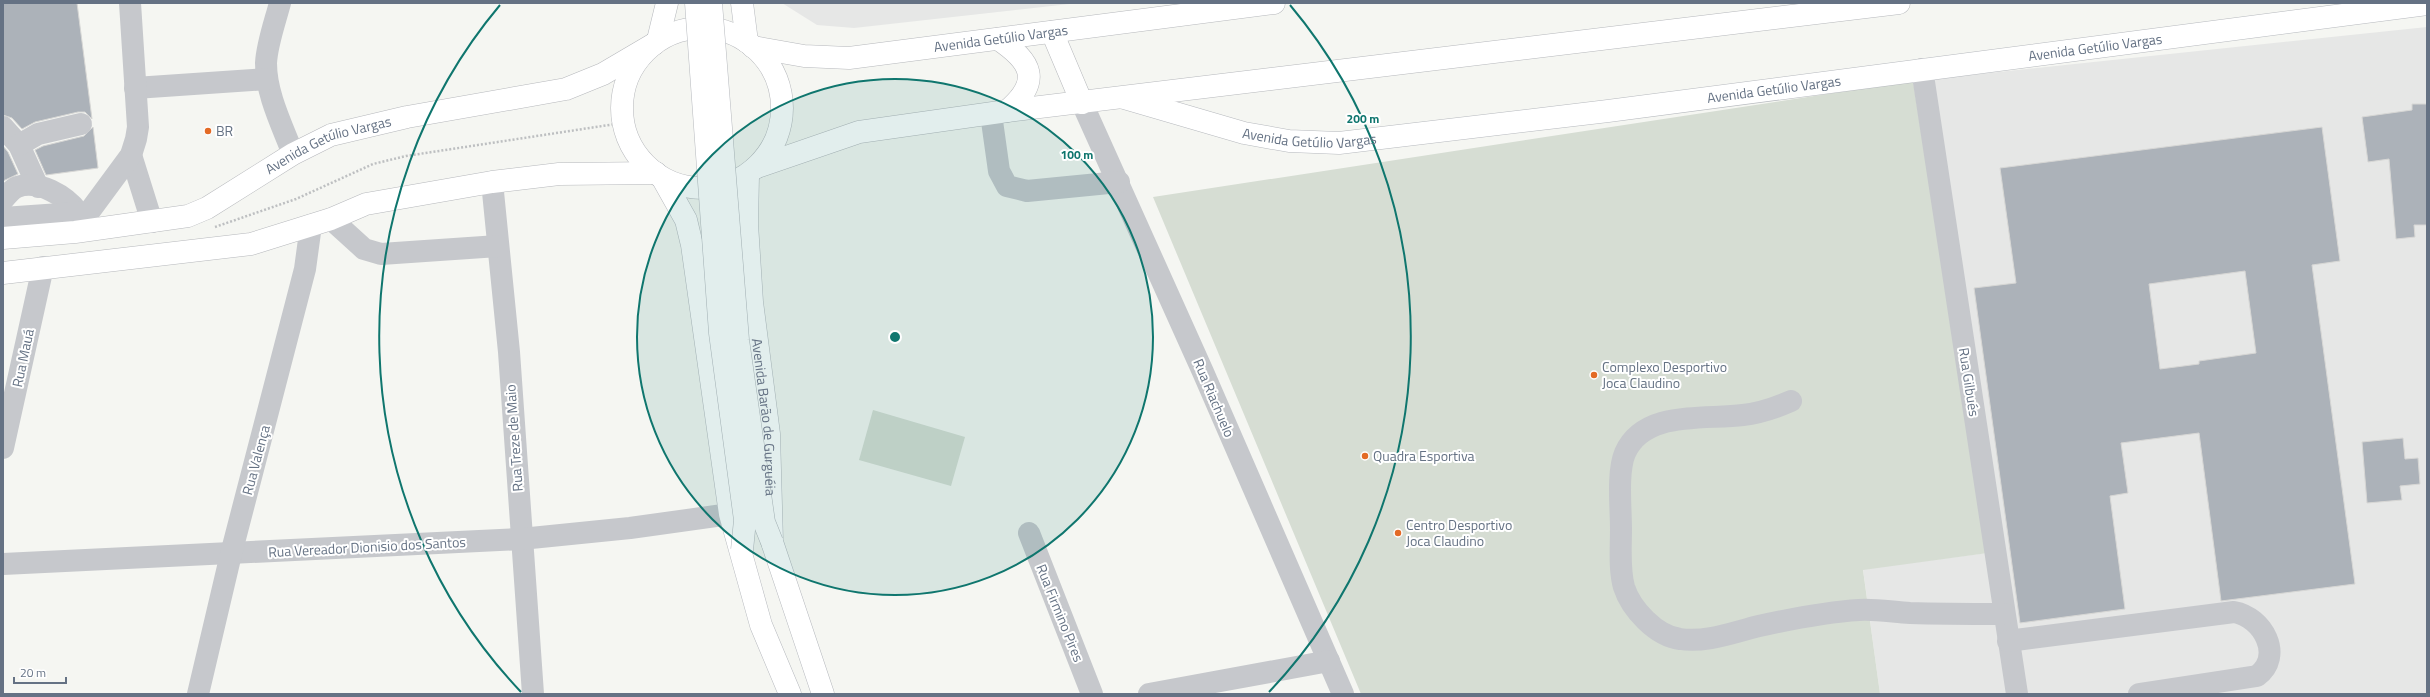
<svg xmlns="http://www.w3.org/2000/svg" width="2430" height="697" font-family="'Titillium Web',sans-serif">
<style>
.built{fill:#e6e7e6}
.green{fill:#d6ddd3}
.building{fill:#acb2b9;stroke:#d7d7d5;fill-rule:evenodd}
.lines{fill:none;stroke-linecap:round;stroke-linejoin:round}
.major-casing{stroke:#b6b9be;stroke-width:23}
.highway-casing{stroke:#b6b8bc;stroke-width:23}
.path{stroke:#bdbfc1;stroke-width:2.5;stroke-dasharray:2 2;stroke-linecap:butt}
.minor{stroke:#c6c8cc;stroke-width:22}
.major{stroke:#fff;stroke-width:22}
.highway{stroke:#fff;stroke-width:22}
.major-bridge-casing{stroke:#b6b9be;stroke-width:23;stroke-linecap:butt}
.major-bridge{stroke:#fff;stroke-width:22}
.ring{fill:none;stroke:#0f766e;stroke-width:2}
.poi-dot{fill:#e36a25;stroke:#fff;stroke-width:1.5}
.labels{text-anchor:middle;stroke-width:4;stroke-linejoin:round;paint-order:stroke}
.street-label{font-size:14px;fill:#657284;stroke:#fff}
.poi-label{font-size:14px;fill:#657284;stroke:#fff;text-anchor:start}
.centre{fill:#0f766e;stroke:#fff;stroke-width:2}
.ring-label{font-size:12px;text-anchor:middle;font-weight:bold;fill:#0f766e;stroke:#fff;stroke-width:4;stroke-linejoin:round;paint-order:stroke}
</style>
<rect width="100%" height="100%" fill="#f5f6f2"/>
<g class="built">
<polygon points="782,3 1078,3 854,28 817,25"/>
<polygon points="2427,27 2427,694 1880,694 1863,569 1987,553 1913,81"/>
</g>
<g class="green">
<polygon points="1913,81 1988,553 1863,570 1880,694 1361,694 1153,197"/>
<polygon points="873,410 965,437 951,486 859,460"/>
</g>
<g class="building">
<polygon points="3,3 77,3 92,119 85,112 78,112 35,122 22,129 12,118 3,115"/>
<polygon points="2412,104 2427,104 2427,225 2414,225 2415,237 2396,239 2389,159 2368,162 2362,117 2412,110"/>
<polygon points="93,127 98,168 46,175 35,150 43,146 84,136"/>
<path d="M 2322,127 L 2340,261 L 2312,265 L 2355,584 L 2221,601 L 2199,433 L 2121,443 L 2128,493 L 2110,496 L 2125,609 L 2020,623 L 1974,288 L 2016,283 L 2000,168 ZM 2245,271 L 2256,353 L 2199,361 L 2199,364 L 2160,369 L 2149,284 Z"/>
<polygon points="3,146 8,152 18,174 3,181"/>
<polygon points="2403,438 2405,459 2418,458 2420,484 2400,486 2402,500 2367,503 2362,442"/>
</g>
<g class="lines">
<defs>
<g id="major">
<polyline points="742,3 747,42"/>
<polyline points="658,40 667,3"/>
<path id="s1" d="M 1124,98 L 1244,133 L 1289,141 L 1339,143 L 1608,111 L 2427,4"/>
<path id="s2" d="M 748,175 L 747,224 L 752,302 L 769,434 L 772,542 L 823,694"/>
<polyline points="663,179 686,220 692,245 730,514 761,625 790,694"/>
</g>
<g id="highway">
<circle cx="702" cy="108" r="80"/>
<polyline points="1052,32 1082,103"/>
<path d="M 998,39 C 1032,62 1042,81 1007,111"/>
<path id="s3" d="M 753,47 L 804,56 L 849,58 L 1274,3"/>
<polyline points="757,167 859,132 1007,111 1899,3"/>
<path id="s4" d="M 3,238 L 75,232 L 188,216 L 207,208 L 293,154 L 331,135 L 407,117 L 566,89 L 603,74 L 654,44"/>
<polyline points="3,273 251,244 331,219 366,204 492,182 559,174 656,173"/>
</g>
</defs>
<use href="#major" class="major-casing"/>
<use href="#highway" class="highway-casing"/>
<polyline class="path" points="215,227 296,199 373,164 406,156 622,123"/>
<g class="minor">
<path d="M 280,3 C 275,22 267,44 266,63 C 266,94 282,125 293,154"/>
<polyline points="1922,69 2017,694"/>
<polyline points="135,88 267,79"/>
<polyline points="1082,103 1203,372 1343,694"/>
<polyline points="991,114 999,171 1007,186 1027,191 1119,182"/>
<polyline points="3,127 19,145 38,187"/>
<polyline points="19,145 38,134 81,124"/>
<polyline points="131,155 152,222"/>
<polyline points="492,182 509,352 533,694"/>
<path d="M 3,200 C 7,195 12,189 17,187 C 38,179 66,196 78,212"/>
<polyline points="3,218 89,212 131,155 136,139 138,127 130,3"/>
<polyline points="331,219 364,249 381,254 498,246"/>
<path d="M 1791,401 C 1775,408 1760,413 1743,415 C 1704,420 1644,410 1625,453 C 1617,472 1621,508 1621,529 C 1621,548 1619,569 1624,587 C 1631,609 1656,636 1680,639 C 1706,643 1734,632 1759,626 C 1791,619 1826,612 1859,610 C 1875,609 1893,612 1910,613 C 1941,614 1972,614 2004,614"/>
<polyline points="3,448 43,267"/>
<polyline points="1029,533 1092,694"/>
<polyline points="3,564 521,539 630,528 730,514"/>
<path d="M 2008,641 L 2234,612 C 2263,617 2284,656 2257,676 L 2139,694"/>
<polyline points="198,694 231,554 305,269 311,225"/>
<polyline points="1149,694 1329,661"/>
</g>
<use href="#major" class="major"/>
<use href="#highway" class="highway"/>
<defs>
<g id="major-bridge">
<polyline points="696,3 720,333 745,520 742,550"/>
<polyline points="711,3 738,340 764,522 772,542"/>
</g>
</defs>
<use href="#major-bridge" class="major-bridge-casing"/>
<use href="#major-bridge" class="major-bridge"/>
</g>
<circle cx="895" cy="337" r="258" fill="#0f766e" fill-opacity=".12"/>
<g class="ring">
<circle cx="895" cy="337" r="258"/>
<path d="M521 692A516 516 0 0 1 500 5M1290 5A516 516 0 0 1 1269 692"/>
</g>
<g class="poi-dot">
<circle cx="208" cy="131" r="4"/>
<circle cx="1594" cy="375" r="4"/>
<circle cx="1365" cy="456" r="4"/>
<circle cx="1398" cy="533" r="4"/>
</g>
<g class="labels">
<g class="street-label">
<text dy="5" stroke="none"><textPath href="#s3" startOffset="250">Avenida Getúlio Vargas</textPath></text>
<text dy="5" stroke="none"><textPath href="#s1" startOffset="983">Avenida Getúlio Vargas</textPath></text>
<text dy="5" stroke="none"><textPath href="#s1" startOffset="659">Avenida Getúlio Vargas</textPath></text>
<text dy="5" stroke="none"><textPath href="#s1" startOffset="191">Avenida Getúlio Vargas</textPath></text>
<text dy="5" stroke="none"><textPath href="#s4" startOffset="345">Avenida Getúlio Vargas</textPath></text>
<text transform="translate(23 358) rotate(-78)" y="5">Rua Mauá</text>
<text transform="translate(1969 382) rotate(81)" y="5">Rua Gilbués</text>
<text transform="translate(1214 398) rotate(67)" y="5">Rua Riachuelo</text>
<text dy="5" stroke="none"><textPath href="#s2" startOffset="243">Avenida Barão de Gurguéia</textPath></text>
<text transform="translate(514 438) rotate(-94)" y="5">Rua Treze de Maio</text>
<text transform="translate(256 460) rotate(-75)" y="5">Rua Valença</text>
<text transform="translate(367 547) rotate(-3)" y="5">Rua Vereador Dionisio dos Santos</text>
<text transform="translate(1060 613) rotate(68)" y="5">Rua Firmino Pires</text>
</g>
<g class="poi-label">
<text x="216" y="136">BR</text>
<text x="1602" y="372">Complexo Desportivo<tspan x="1602" dy="16">Joca Claudino</tspan></text>
<text x="1373" y="461">Quadra Esportiva</text>
<text x="1406" y="530">Centro Desportivo<tspan x="1406" dy="16">Joca Claudino</tspan></text>
</g>
</g>
<circle cx="895" cy="337" r="6" class="centre"/>
<g class="ring-label">
<text x="1363" y="123">200 m</text>
<text x="1077" y="159">100 m</text>
</g>
<rect width="2430" height="697" fill="none" stroke="#657284" stroke-width="8"/>
<path d="M14 677v6h52v-6" fill="none" stroke="#657284" stroke-width="2"/>
<text x="20" y="677" font-size="12" fill="#657284" stroke="#ffffff" stroke-width="3" paint-order="stroke">20 m</text>
</svg>
